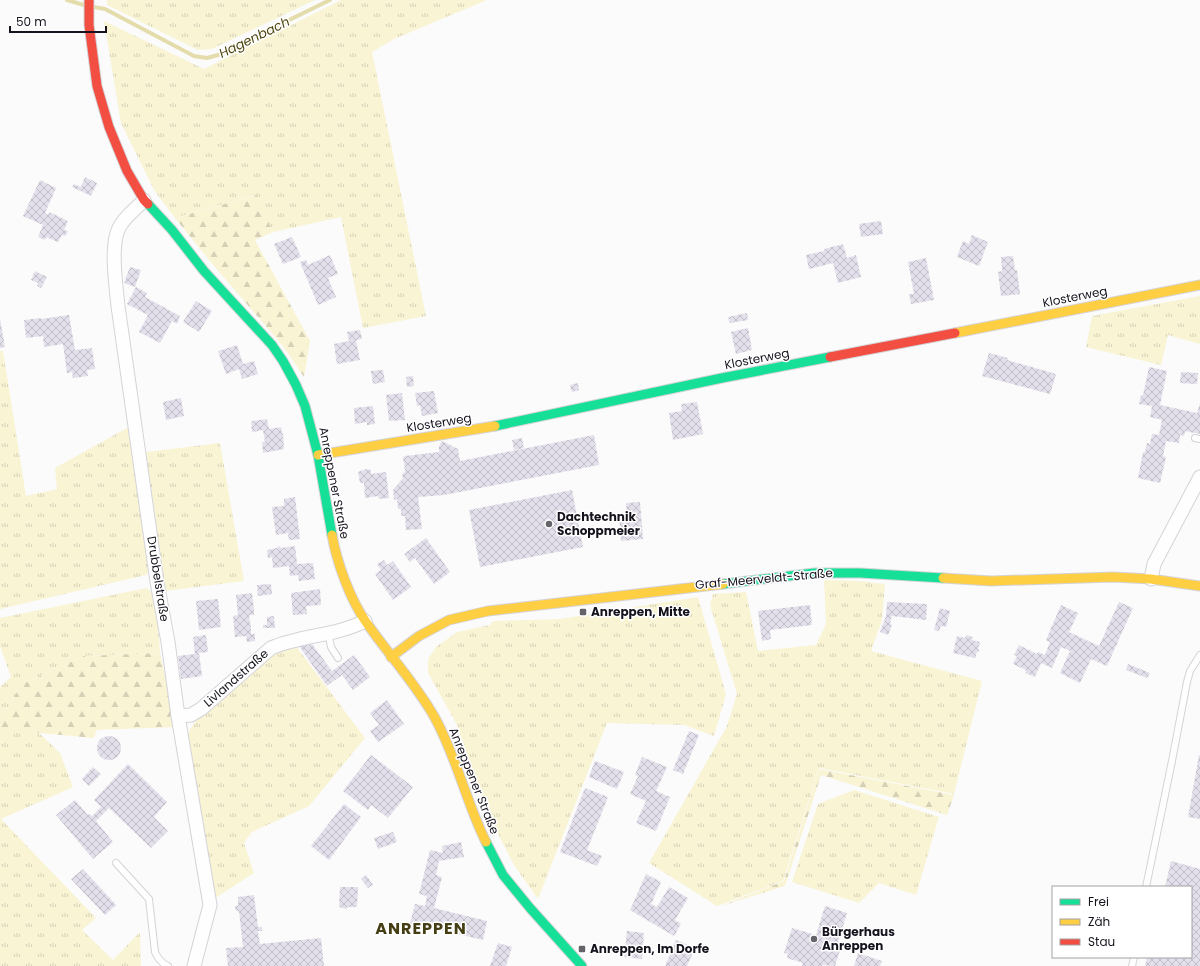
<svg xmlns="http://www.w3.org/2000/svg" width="1200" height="966" font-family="Poppins,sans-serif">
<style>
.grass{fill:url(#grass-tufts)}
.forest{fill:url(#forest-firs)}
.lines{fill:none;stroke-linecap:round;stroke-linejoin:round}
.stream{stroke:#e4dcaa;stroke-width:4}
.building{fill:url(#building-cross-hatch)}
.lane-casing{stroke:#d4d3d8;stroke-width:8}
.street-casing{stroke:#d4d3d8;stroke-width:15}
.fast-casing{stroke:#d4d3d8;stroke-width:11}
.slow-casing{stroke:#d4d3d8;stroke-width:11}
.jam-casing{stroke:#d4d3d8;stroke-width:11}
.lane{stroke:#fefefe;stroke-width:6}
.street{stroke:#fefefe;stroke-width:13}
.fast{stroke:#16e098;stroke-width:9}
.slow{stroke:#ffcf43;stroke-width:9}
.jam{stroke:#f24e42;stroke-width:9}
.poi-dot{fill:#66646b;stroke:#fff;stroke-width:1.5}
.labels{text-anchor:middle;stroke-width:3;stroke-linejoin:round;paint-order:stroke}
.street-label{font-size:12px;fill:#16131e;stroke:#fff}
.poi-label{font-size:12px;font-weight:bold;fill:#16131e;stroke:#fff;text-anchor:start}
.water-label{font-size:13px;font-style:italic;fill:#4e460e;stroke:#fff}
.district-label{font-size:16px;font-weight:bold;letter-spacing:1px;fill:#453e15;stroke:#fff}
</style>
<defs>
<pattern id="grass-tufts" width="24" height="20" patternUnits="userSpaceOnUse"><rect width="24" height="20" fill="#f9f4d4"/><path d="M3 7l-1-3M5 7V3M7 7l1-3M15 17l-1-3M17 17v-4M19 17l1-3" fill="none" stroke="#d5d0b6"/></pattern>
<pattern id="forest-firs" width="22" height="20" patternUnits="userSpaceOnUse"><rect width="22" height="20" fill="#f9f4d4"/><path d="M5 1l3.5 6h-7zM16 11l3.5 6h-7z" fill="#d5d0b6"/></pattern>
<pattern id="building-cross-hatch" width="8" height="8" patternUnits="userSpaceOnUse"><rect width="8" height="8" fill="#e3dfeb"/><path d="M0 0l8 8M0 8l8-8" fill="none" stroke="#c2bec9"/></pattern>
</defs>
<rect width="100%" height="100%" fill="#fbfbfb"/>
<g class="grass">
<polygon points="107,0 315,0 212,49 198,50 107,5"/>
<polygon points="341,0 487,0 394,39 372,52 426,316 363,328 341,217 273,232 255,195 175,218 154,190 121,123 104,21 204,69"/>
<polygon points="1200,296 1200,344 1168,335 1161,365 1086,347 1092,316"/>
<polygon points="0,351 3,351 26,496 57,489 55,468 127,428 131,427 150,570 146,575 0,609"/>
<polygon points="220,443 244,581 165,591 146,452"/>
<polygon points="824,580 858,581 885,584 882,620 871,651 982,681 954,794 819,768 783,881 717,906 649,863 727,726 737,694 710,605 713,594 746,592 758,651 816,645 826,624"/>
<polygon points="147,588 156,598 160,653 84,656 22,684 0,719 0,687 11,677 0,646 0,618"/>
<polygon points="698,597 726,694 714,736 684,725 607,723 538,899 514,865 486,810 457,725 428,673 428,659 436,647 457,632 490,625 493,621 560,619"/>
<polygon points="295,645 365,738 309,806 252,832 244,843 254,873 212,900 187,738 190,729 202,714 269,656"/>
<polygon points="20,727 39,733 60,753 73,787 1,819 96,918 82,930 113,960 140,932 141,966 0,966 0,742"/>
<polygon points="854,790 939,817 916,895 879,883 859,903 792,882 818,804"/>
</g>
<g class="forest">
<polygon points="256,195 273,232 255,240 310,341 304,377 283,346 214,266 175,218"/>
<polygon points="160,653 176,727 97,730 94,738 39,733 20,728 0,742 0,719 22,684 84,656"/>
<polygon points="819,769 954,795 947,815 821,775 785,886 718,907 784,881"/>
</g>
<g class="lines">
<g class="stream">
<polyline points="67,0 84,5"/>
<polyline points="94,7 105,9 194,56 207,58 218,55 330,0"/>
</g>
</g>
<g class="building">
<polygon points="85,177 97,183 91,196 72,187 74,184 81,187"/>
<polygon points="40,180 56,188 45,213 48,215 49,212 68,221 64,230 68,231 65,236 62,235 58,242 46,237 45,240 38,237 43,225 23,216"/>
<polygon points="881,221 883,234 861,237 859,224"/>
<polygon points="972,235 988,242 979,266 957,257 963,241 969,244"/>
<polygon points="292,237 301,257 283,264 274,244"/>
<polygon points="843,244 847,258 856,255 861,277 838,283 833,263 809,269 806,255 824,251 824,249"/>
<polygon points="330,255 338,274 328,278 336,297 318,305 300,262 306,260 308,265"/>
<polygon points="1013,256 1015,270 1017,270 1020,294 1001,296 998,272 1002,271 1001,257"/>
<polygon points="926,258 934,300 911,304 909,294 914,294 908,262"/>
<polygon points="130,267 141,270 135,287 124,283"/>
<polygon points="35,271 47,277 41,288 37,286 38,283 31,280"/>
<polygon points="136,287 147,293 145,297 180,316 177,324 172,321 160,343 139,332 148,315 127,304"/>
<polygon points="196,301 212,311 199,332 183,322"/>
<polygon points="747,313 748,320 730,323 728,317"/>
<polygon points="69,315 75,350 92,348 95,369 87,370 88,376 73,378 72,372 67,373 63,344 44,347 43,336 26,338 24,320 41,318 41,319"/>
<polygon points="0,319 5,347 0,348"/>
<polygon points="748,328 752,350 736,354 731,332"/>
<polygon points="360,330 362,339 356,340 360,360 337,364 334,344 349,341 347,332"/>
<polygon points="237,345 243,364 254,361 258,374 242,379 239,369 226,374 218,351"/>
<polygon points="989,353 1008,358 1007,360 1056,374 1050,394 982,376"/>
<polygon points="1149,367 1167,371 1160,405 1197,413 1200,403 1200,434 1185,431 1184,436 1180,435 1179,443 1166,441 1163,456 1166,457 1160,483 1138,478 1143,452 1145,452 1147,443 1150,444 1152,434 1159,435 1162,420 1150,417 1152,406 1139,404 1141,395 1143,395"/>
<polygon points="383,370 385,382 373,384 371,371"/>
<polygon points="1181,372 1198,373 1197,384 1180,383"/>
<polygon points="413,376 414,386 407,387 406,377"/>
<polygon points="578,383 579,390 572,392 570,385"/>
<polygon points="434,391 438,413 422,416 420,405 417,406 415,393"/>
<polygon points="402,393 405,420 389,421 386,395"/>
<polygon points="181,398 184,416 166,420 163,402"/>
<polygon points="697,402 703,434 673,440 669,413 682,411 681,404"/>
<polygon points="373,406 375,424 367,425 367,422 355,424 354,408"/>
<polygon points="267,419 269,429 281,427 282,433 283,433 284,449 263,453 262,442 265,442 263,430 252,432 251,421"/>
<polygon points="594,435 599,465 444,495 418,497 422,529 406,530 405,516 401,516 401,509 398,509 397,499 394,500 393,490 403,478 402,475 405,471 403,457 405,456 439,452 439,446 442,441 458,449 460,461"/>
<polygon points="522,438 524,448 514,450 512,440"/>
<polygon points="366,469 371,470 371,474 386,472 389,498 379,499 378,496 365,498 364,483 360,483 358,472"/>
<polygon points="572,490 583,547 480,567 469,510"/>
<polygon points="295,497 300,539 289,540 288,533 276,535 272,507 284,506 284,499"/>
<polygon points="640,502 643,539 621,541 619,516 627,516 626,503"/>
<polygon points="426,538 450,572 434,584 415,558 410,562 404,554"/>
<polygon points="279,546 281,548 295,546 297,564 313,563 315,579 299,581 298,575 290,576 289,566 273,568 272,557 268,558 267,550 277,548"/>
<polygon points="384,560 387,565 393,561 411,587 393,600 375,574 381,570 377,564"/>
<polygon points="271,584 272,594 258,596 257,585"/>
<polygon points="320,589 321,605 306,606 307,614 293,615 291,593"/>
<polygon points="252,593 254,610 254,615 249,615 251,628 251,634 255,634 255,641 247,642 246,636 235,637 233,616 238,615 236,595"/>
<polygon points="218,599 221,627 199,630 196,601"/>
<polygon points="887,602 927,604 926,620 892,616 890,623 892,625 888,635 880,632 886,616"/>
<polygon points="1119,602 1133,608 1107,666 1091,659 1080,683 1060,673 1070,651 1061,647 1052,668 1041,663 1035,677 1025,673 1026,670 1013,664 1017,656 1014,655 1019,645 1037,654 1038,652 1045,655 1050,642 1046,640 1061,605 1078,613 1069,632 1099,646"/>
<polygon points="810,605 812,625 770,630 771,639 762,641 758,611"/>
<polygon points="940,608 950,611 946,627 941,626 939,631 934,630"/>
<polygon points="274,616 275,628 263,628 263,625 267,625 267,617"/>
<polygon points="206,635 208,652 199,653 202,676 181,679 178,656 195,654 193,637"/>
<polygon points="966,635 973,637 972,640 980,642 978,649 979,649 979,652 977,652 975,658 953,653 957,636 965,638"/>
<polygon points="312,644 332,671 354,655 370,677 353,690 342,675 327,686 299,646"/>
<polygon points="1128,664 1150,673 1147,678 1126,670"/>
<polygon points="387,700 404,724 378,742 370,731 379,725 370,713"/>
<polygon points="689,731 699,735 683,774 673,770"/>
<circle cx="109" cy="748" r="12"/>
<polygon points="371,755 413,787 388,818 371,805 368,810 343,791"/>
<polygon points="1199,755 1200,755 1200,819 1188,817"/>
<polygon points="642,757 667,767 656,791 670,797 656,831 636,823 646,801 630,794 638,776 635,775"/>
<polygon points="595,761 624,772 617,789 589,777"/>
<polygon points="128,764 167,802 154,817 168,831 151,848 109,808 96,821 113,842 93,859 56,815 75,800 88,815 89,814 92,816 101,807 94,800"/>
<polygon points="93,767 101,774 89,786 82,779"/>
<polygon points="585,788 608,797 587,850 602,856 597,866 560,852"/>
<polygon points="344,804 361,817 329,860 311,846"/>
<polygon points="393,832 397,842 378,849 374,838"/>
<polygon points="461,842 464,857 439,861 436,875 442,877 434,908 487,921 483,940 410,923 415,904 425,906 427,896 419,894 430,850 443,853 442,846"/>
<polygon points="1171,861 1200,869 1200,966 1145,966 1147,957 1191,957 1191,887 1165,887"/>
<polygon points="83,869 116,905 105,915 71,879"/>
<polygon points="646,874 661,882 651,904 657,907 669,887 688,898 675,920 681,924 674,936 630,910"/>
<polygon points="366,875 373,885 368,888 361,879"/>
<polygon points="340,887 358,887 357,907 348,907 346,909 339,907"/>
<polygon points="254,895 258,927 262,927 262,931 258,931 260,944 321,938 324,966 228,966 226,948 243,947 239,911 236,911 235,906 238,906 238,897"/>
<polygon points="825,906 847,913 838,942 842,944 835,966 823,965 822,966 802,966 803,963 787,958 788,954 784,953 792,928 816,935"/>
<polygon points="627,931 644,933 642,959 624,957"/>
<polygon points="676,940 695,948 687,966 665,966"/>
<polygon points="498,943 512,947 506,966 490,966"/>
<polygon points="858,953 882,961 880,966 854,966"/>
</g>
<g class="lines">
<defs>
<g id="lane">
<polyline points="1195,438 1200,439"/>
<polyline points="328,632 331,647 338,658"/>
<path d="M 116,863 L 149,899 L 155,952 C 158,959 161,963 168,966"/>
<polyline points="1146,887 1172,761 1187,682 1190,671 1200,655"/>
<polyline points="1132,966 1134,957"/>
</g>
<g id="street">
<path d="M 144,200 C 136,209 124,217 119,228 C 110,245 116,286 118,306 L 157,582 L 168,642 L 178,716 L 210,905 L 194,966"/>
<polyline points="1151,579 1154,564 1200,477"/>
<path d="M 178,716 L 191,715 L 201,709 L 271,648 C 301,635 336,636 365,621"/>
</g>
<g id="fast">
<polyline points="148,204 172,230 204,271 272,345 283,361 296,385 305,406 318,455 332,535"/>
<polyline points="495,426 722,378 830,357"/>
<polyline points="723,584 814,573 860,573 943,578"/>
<polyline points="486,842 503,875 530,908 582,966"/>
</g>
<g id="slow">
<polyline points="955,333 1200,285"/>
<polyline points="318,455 495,426"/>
<path d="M 332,535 C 337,563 350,599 366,622 C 389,655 416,684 435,718 C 457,758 466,802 486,842"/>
<polyline points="943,578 991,581 1113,577 1151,579 1200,586"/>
<polyline points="391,657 419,636 449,620 488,611 723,584"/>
</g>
<g id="jam">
<polyline points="89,0 89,25 97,86 109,127 127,171 144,200 148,204"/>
<polyline points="830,357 955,333"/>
</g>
</defs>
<use href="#lane" class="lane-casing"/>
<use href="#street" class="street-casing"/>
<use href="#fast" class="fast-casing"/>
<use href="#slow" class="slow-casing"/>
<use href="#jam" class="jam-casing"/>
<use href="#lane" class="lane"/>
<use href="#street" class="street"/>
<use href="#fast" class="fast"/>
<use href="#slow" class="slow"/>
<use href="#jam" class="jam"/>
</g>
<g class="poi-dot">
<circle cx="549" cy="524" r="4"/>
<rect x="579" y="608" width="8" height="8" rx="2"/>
<circle cx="814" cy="939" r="4"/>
<rect x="578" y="945" width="8" height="8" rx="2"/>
</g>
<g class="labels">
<g class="street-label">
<text transform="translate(1075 297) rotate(-11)" y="4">Klosterweg</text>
<text transform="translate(757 359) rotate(-11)" y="4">Klosterweg</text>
<text transform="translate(439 423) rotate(-9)" y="4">Klosterweg</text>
<text transform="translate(334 483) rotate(79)" y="4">Anreppener Straße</text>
<text transform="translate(158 579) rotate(81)" y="4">Drubbelstraße</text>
<text transform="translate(764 579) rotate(-5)" y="4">Graf-Meerveldt-Straße</text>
<text transform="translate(236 678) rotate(-41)" y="4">Livlandstraße</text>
<text transform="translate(474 781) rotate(68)" y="4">Anreppener Straße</text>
</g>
<g class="poi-label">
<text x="557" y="521">Dachtechnik<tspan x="557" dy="14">Schoppmeier</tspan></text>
<text x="591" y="616">Anreppen, Mitte</text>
<text x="822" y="936">Bürgerhaus<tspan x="822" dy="14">Anreppen</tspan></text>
<text x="590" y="953">Anreppen, Im Dorfe</text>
</g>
<g class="water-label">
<text transform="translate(254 37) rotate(-26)" y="5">Hagenbach</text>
</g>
<g class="district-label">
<text x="421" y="934">ANREPPEN</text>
</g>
</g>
<rect x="1052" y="886" width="140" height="72" fill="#ffffff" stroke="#a2a1a5"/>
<rect x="1060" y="899" width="20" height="6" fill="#16e098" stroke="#a2a1a5"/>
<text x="1088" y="906" font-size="12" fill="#16131e">Frei</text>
<rect x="1060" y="919" width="20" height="6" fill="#ffcf43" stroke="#a2a1a5"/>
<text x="1088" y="926" font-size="12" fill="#16131e">Zäh</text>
<rect x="1060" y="939" width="20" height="6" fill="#f24e42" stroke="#a2a1a5"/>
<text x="1088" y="946" font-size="12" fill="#16131e">Stau</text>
<path d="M10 26v6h96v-6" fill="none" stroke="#16131e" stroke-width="2"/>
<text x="16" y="26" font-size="12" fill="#16131e" stroke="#ffffff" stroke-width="3" paint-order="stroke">50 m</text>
</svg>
